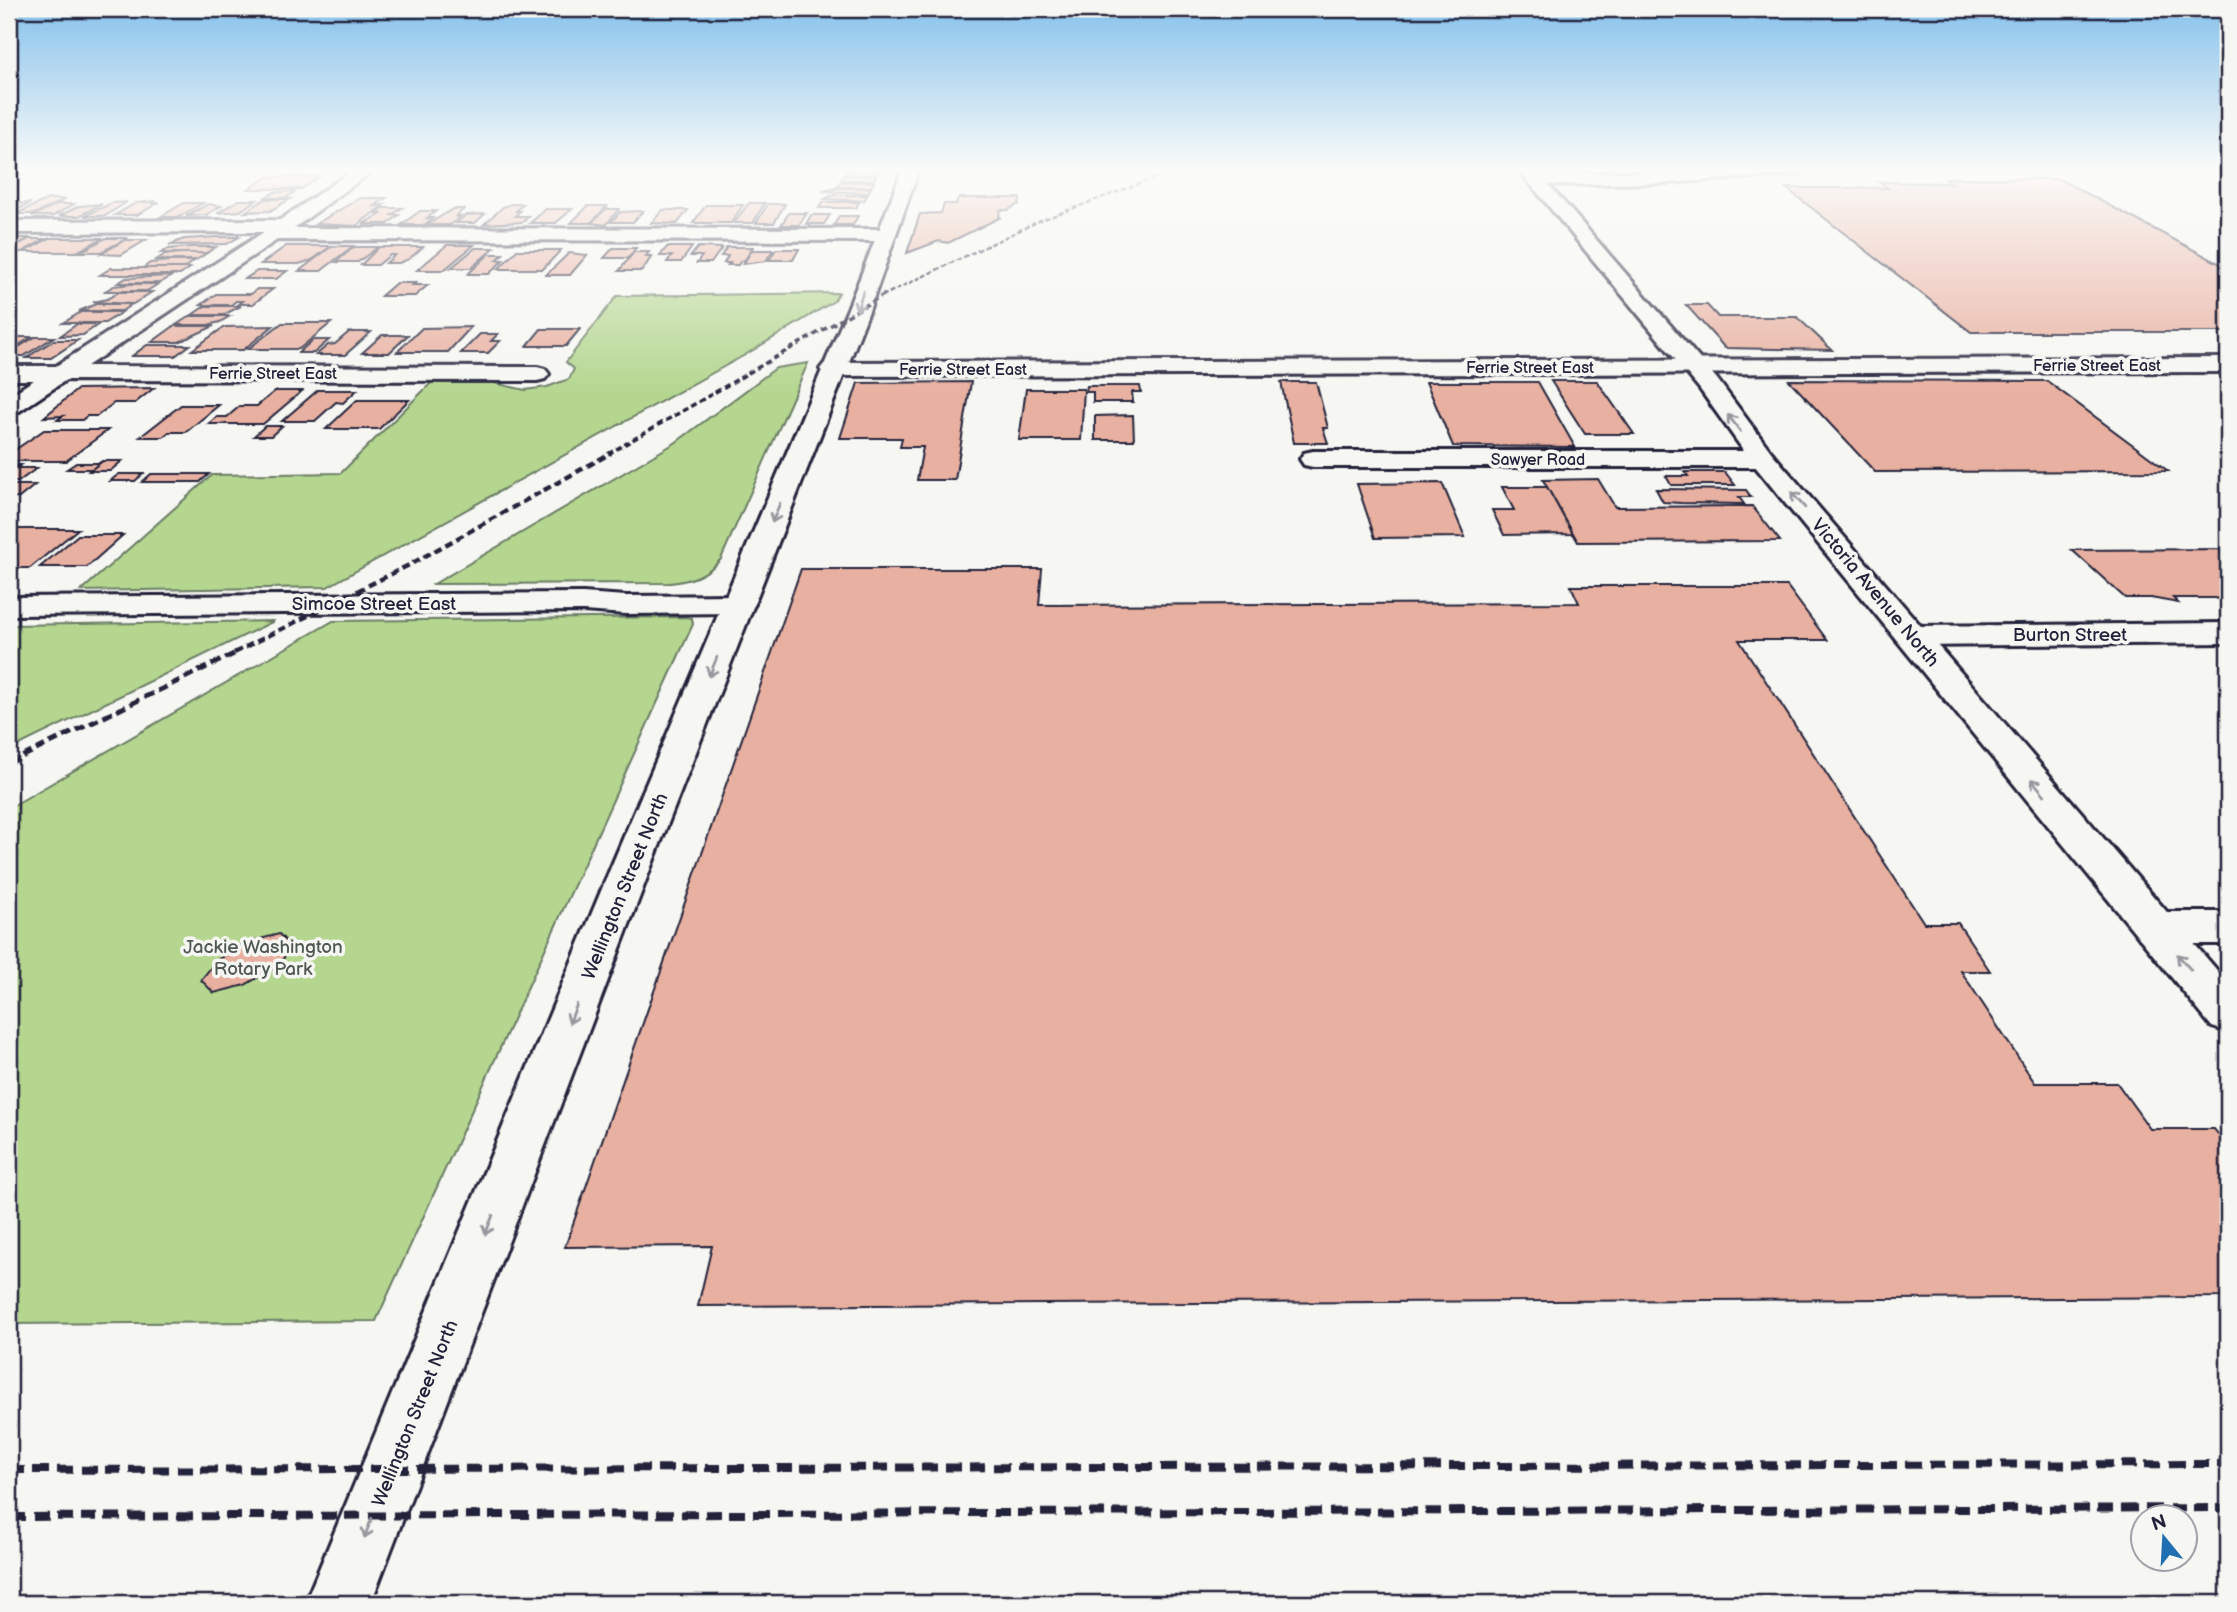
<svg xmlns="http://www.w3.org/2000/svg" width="2237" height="1612" font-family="'Balsamiq Sans',sans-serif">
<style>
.green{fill:#b4d68f;stroke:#6b7c65;stroke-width:2}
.building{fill:#e8b0a0;stroke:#22223b;stroke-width:2}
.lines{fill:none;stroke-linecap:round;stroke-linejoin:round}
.minor-casing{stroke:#22223b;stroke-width:6}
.secondary-casing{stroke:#22223b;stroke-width:6}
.minor{fill:#f6f6f2;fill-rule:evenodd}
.secondary{fill:#f6f6f2;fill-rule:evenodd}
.rail-far4{stroke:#22223b;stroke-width:2.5;stroke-dasharray:5 2.5;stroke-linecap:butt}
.rail-far3{stroke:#22223b;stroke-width:3.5;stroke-dasharray:6 3.5;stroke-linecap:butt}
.rail-far2{stroke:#22223b;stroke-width:4.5;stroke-dasharray:8 4.5;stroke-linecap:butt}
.rail-far1{stroke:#22223b;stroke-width:5;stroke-dasharray:10 5;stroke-linecap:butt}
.rail{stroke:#22223b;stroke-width:8;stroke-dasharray:16 8;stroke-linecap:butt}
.oneway{stroke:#9797a0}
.labels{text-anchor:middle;stroke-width:7;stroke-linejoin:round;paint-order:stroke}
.far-street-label{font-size:16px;fill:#22223b;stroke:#f6f6f2}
.street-label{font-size:19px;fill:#22223b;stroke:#f6f6f2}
.park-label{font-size:19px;fill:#4e5854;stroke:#f6f6f2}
</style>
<rect width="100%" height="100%" fill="#f6f6f2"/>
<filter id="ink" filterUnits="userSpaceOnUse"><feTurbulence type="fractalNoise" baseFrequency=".0143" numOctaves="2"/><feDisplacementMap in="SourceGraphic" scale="14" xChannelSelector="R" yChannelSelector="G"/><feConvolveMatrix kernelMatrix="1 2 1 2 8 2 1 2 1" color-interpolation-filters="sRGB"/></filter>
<g filter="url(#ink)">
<g class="green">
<polygon points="839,293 834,301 745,355 327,587 81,591 212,475 341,473 432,382 494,383 525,390 547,387 569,379 574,369 566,362 617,296"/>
<path d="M 808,363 L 721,559 C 707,575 691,581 670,583 L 434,584 L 675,443 L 776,368 Z"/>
<polygon points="684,617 692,618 693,624 376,1321 9,1324 9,808 333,621"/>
<polygon points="274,621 9,750 9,625"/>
</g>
<g class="building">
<polygon points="879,169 876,175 844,175 847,170"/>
<polygon points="844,175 876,175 874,180 841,180"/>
<polygon points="268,177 319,177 301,189 248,189"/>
<polygon points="1945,178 2059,179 2228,268 2228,332 1971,332 1786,188 1888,188 1879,182 1952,183"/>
<polygon points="840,182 874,182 871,187 837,187"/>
<polygon points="837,188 871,188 868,193 822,191"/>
<polygon points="296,191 286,198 264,198 275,192"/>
<polygon points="833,195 867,195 864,201 825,199"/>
<polygon points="360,198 386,198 375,206 384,205 356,226 316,224"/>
<polygon points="958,198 1020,198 1019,204 1008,210 1000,210 999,217 1001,217 948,243 939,241 907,253 920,214 941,213 944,204 956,204"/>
<polygon points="48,199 66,199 35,214 16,214"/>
<polygon points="265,199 290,199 270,211 245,212"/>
<polygon points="239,200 257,200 240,211 217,213"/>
<polygon points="156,201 153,203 158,203 137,215 115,215 136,203"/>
<polygon points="127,202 105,216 84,216 112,203"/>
<polygon points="823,202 859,202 856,208 819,208"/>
<polygon points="31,203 9,214 9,204"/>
<polygon points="184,203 203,203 179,217 160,217"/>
<polygon points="749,203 765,203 753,223 734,223"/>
<polygon points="58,204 74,204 53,216 32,216"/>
<polygon points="102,204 79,216 59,216 79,206"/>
<polygon points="208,204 221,206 206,215 186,216"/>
<polygon points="512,204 523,204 516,211 520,211 515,216 529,216 523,222 484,224 503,207"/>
<polygon points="768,204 785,204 774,223 756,223"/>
<polygon points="706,205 743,205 731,223 693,223"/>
<polygon points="588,206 607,206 591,223 571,223"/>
<polygon points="383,208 402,208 392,215 399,215 388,224 363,224 383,213 376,213"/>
<polygon points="453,209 464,209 456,216 461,216 450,225 427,225"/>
<polygon points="546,209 572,209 556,223 530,223"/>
<polygon points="606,209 619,209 606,225 591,223"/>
<polygon points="663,210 688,210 677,224 651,223"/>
<polygon points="420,211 436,211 427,218 433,218 425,225 401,225"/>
<polygon points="643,211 633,222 611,222 620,212"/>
<polygon points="789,213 807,213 799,225 781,225"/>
<polygon points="485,214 475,223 456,223 466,215"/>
<polygon points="811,215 830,215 824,224 806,224"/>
<polygon points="839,216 858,216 853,225 834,225"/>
<polygon points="218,237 239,237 227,244 169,245 184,239"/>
<polygon points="14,238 30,238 9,249 9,240"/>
<polygon points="50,238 103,238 77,252 23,252"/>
<polygon points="106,238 128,238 101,252 81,252"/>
<polygon points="29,239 45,239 22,252 9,253 9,249"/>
<polygon points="125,240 146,240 121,255 101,254"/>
<polygon points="447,245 474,245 444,270 417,270"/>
<polygon points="286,246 331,246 312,260 299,264 261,264"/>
<polygon points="332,246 353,246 321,271 299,271"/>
<polygon points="191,247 216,247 206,253 161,253 168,249"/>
<polygon points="354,247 378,247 358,262 336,262"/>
<polygon points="379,247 423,247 409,259 399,263 386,263 395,255 390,255 378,265 361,265"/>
<polygon points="667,247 692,247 681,262 667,262 672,256 660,256"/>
<polygon points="698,247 722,248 711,263 697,263 702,256 691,256"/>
<polygon points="727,247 753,247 745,260 741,261 738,265 728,265 730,263 724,263 728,256 721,256"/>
<polygon points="475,248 494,248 471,268 451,268"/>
<polygon points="613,248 636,248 628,258 604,258"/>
<polygon points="776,249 799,249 793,260 769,260"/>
<polygon points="517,250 561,250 543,269 498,269"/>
<polygon points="752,250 773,250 766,261 743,264"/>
<polygon points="634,252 649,252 646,256 652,256 642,271 619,271"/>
<polygon points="181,253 207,253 196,260 156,260 164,255"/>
<polygon points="569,253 587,255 570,275 546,275"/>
<polygon points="489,254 503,254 497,260 503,260 489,274 468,274"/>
<polygon points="169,261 194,261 184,268 143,268 150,263"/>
<polygon points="111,268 190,268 180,275 100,275"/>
<polygon points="257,271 287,271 276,279 245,279"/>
<polygon points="172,276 160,283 118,283 126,278"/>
<polygon points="396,283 416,283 413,285 428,285 415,296 381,296"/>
<polygon points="131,284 158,284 147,291 105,291 114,286"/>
<polygon points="257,289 273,289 253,304 239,304 243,301 236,301 231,305 201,305 216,294 251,294"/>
<polygon points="119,292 152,292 133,304 93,302 107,299"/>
<polygon points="96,304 132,304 122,311 79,311"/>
<polygon points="1686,305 1707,305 1718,317 1797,317 1832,350 1725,348"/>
<polygon points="205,306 241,306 223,315 192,315"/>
<polygon points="81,312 122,312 105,323 63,323"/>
<polygon points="190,316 230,316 220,322 208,325 176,325"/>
<polygon points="282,323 331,323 299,349 248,349"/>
<polygon points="77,324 99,324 83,335 60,336"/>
<polygon points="174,326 214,326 179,342 152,342"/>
<polygon points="273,326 243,350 192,350 224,327"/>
<polygon points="471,327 448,352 397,352 422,328"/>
<polygon points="541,329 580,329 566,346 527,346"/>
<polygon points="349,332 371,332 345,355 316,355 328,345 335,344"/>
<polygon points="480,334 498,334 491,341 500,341 488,353 461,353"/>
<polygon points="382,335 408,335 389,353 362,353"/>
<polygon points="16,337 32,337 9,351 9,341"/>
<polygon points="35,337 54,337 24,356 9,356 9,353"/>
<polygon points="54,340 78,340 51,358 26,358"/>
<polygon points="313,340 329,340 314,353 298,353"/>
<polygon points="147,345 190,345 175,356 132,356"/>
<polygon points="1789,380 2047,381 2168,471 1875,472"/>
<polygon points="1551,381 1597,381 1634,434 1585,434"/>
<polygon points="971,382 955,480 917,480 923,447 900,447 902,438 840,438 858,383"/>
<polygon points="1281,382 1316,382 1328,428 1323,428 1328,443 1294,443"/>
<polygon points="1426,382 1538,382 1575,447 1453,446"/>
<polygon points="1087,386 1140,386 1141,392 1132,392 1133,402 1093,402 1093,392 1086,392"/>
<polygon points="154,388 135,403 114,403 97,416 87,416 82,420 57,420 63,416 44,417 78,389"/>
<polygon points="1026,389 1084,389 1081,440 1019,440"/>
<polygon points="318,390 357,390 343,403 336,402 315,421 282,421"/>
<polygon points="275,391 302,391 263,424 208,424 217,417 227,417 240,406 257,406"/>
<polygon points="357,400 409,400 379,429 326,429"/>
<polygon points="181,405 219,405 186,432 169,432 163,437 140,437"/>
<polygon points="1133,415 1134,440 1095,440 1095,416"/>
<polygon points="265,426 282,426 271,436 254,436"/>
<polygon points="44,430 108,430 66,461 9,461 9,454"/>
<polygon points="102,461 122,461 110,471 89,471"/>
<polygon points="76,463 100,463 92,469 67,469"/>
<polygon points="9,465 21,465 16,468 37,468 18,482 9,482"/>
<polygon points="1685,472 1725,472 1735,485 1671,485 1666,476 1688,476"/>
<polygon points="119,474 143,474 135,481 110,481"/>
<polygon points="151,474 209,474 200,482 142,482"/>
<polygon points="1598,479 1615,507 1752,506 1780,541 1578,542 1543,480"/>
<polygon points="1442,483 1465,537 1375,538 1357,484"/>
<polygon points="9,485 35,485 19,498 9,498"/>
<polygon points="1502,487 1547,487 1573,534 1504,535 1492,510 1514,510"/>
<polygon points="1656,489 1746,490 1751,497 1739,497 1744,504 1681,503 1663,502"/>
<polygon points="13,529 78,529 30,568 9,568 9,533"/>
<polygon points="78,535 123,535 87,567 40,567"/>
<polygon points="2228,549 2228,601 2214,598 2173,598 2178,603 2151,598 2125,598 2072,550"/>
<polygon points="801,569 1042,569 1039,605 1579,603 1571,586 1787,586 1827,640 1739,640 1924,923 1958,923 1990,971 1961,971 2035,1083 2117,1083 2150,1129 2214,1129 2228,1147 2228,1297 698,1306 712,1246 565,1247"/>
<polygon points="279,934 292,948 276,967 245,985 214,993 201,980 217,960 245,943"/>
</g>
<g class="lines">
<defs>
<g id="minor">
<polygon points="355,169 375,169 294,228 886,229 895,235 886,241 277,240 87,366 537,367 545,369 549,374 545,379 537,381 66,380 18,412 9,414 9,396 34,380 9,380 9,366 56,366 264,232 9,233 9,221 280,220"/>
<polygon points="1720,169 1807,169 1799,174 1666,183 1535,185 1526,180 1535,175"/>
<polygon points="2228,358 2228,372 832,376 824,374 820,369 824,364 832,362"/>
<polygon points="1313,451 1763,451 1772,453 1776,459 1772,465 1763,467 1313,467 1304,465 1300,459 1304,453"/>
<polygon points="583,593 626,596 739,595 750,597 755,604 750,611 739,613 626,614 583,611 9,615 9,597"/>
<polygon points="2228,623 2228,643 1913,646 1901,643 1897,636 1901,629 1913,626"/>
<polygon points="2155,912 2228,912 2228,944 2155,944 2140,939 2134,928 2140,917"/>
</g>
<g id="secondary">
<polygon points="903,169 919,169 869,311 651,867 371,1603 305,1603 611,867 847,311"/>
<polygon points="1518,169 1535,169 1717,379 1772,453 2228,983 2228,1032 2212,1027 1754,465 1699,388"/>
</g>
</defs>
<use href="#minor" class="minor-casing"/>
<use href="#secondary" class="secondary-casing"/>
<use href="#minor" class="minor"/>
<use href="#secondary" class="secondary"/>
<polyline class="rail-far4" points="882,296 1039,221 1179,169"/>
<polyline class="rail-far3" points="608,454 885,294"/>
<polyline class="rail-far2" points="234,653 409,565 611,453"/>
<polyline class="rail-far1" points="9,763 238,652"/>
<g class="rail">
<polyline points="9,1470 2228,1464"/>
<polyline points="9,1517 2228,1508"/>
</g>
</g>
<defs><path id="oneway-shaft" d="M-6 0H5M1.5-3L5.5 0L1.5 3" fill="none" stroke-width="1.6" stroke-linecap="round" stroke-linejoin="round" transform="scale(1.75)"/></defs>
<g class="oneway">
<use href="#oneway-shaft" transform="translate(860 301) rotate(108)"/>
<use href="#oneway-shaft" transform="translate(1734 423) rotate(-127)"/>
<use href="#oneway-shaft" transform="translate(1798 500) rotate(-131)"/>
<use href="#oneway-shaft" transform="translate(776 513) rotate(112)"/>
<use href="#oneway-shaft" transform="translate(713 667) rotate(112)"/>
<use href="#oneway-shaft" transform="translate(2038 787) rotate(-130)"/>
<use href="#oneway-shaft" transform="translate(2184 962) rotate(-131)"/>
<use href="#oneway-shaft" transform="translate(573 1014) rotate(112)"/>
<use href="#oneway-shaft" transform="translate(489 1225) rotate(112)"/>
<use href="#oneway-shaft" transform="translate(368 1528) rotate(111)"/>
</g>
</g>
<linearGradient id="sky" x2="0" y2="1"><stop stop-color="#85c1ec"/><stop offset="0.43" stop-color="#fbfbf9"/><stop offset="1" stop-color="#fbfbf9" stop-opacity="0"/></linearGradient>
<rect width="2237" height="395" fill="url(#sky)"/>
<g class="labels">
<g class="far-street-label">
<text x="2097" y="371">Ferrie Street East</text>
<text x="1530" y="373">Ferrie Street East</text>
<text x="963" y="375">Ferrie Street East</text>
<text x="273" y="379">Ferrie Street East</text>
<text x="1538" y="465">Sawyer Road</text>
</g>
<g class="street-label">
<text transform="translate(1876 592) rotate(50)" y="7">Victoria Avenue North</text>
<text x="374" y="610">Simcoe Street East</text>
<text x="2070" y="641">Burton Street</text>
<text transform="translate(624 886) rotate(-68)" y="7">Wellington Street North</text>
<text transform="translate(414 1413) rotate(-68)" y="7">Wellington Street North</text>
</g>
<g class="park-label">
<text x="263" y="953">Jackie Washington<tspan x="263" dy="22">Rotary Park</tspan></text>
</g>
</g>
<rect width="2237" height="1612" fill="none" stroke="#f6f6f2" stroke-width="35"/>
<rect x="18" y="18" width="2202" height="1577" fill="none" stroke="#22223b" stroke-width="2.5" filter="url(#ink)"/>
<g transform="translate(2164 1538) rotate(342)"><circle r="33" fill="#f6f6f2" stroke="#a1a1a9" stroke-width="2"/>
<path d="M0-5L12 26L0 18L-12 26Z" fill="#1f6fb2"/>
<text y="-10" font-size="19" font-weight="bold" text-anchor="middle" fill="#22223b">N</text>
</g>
</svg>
